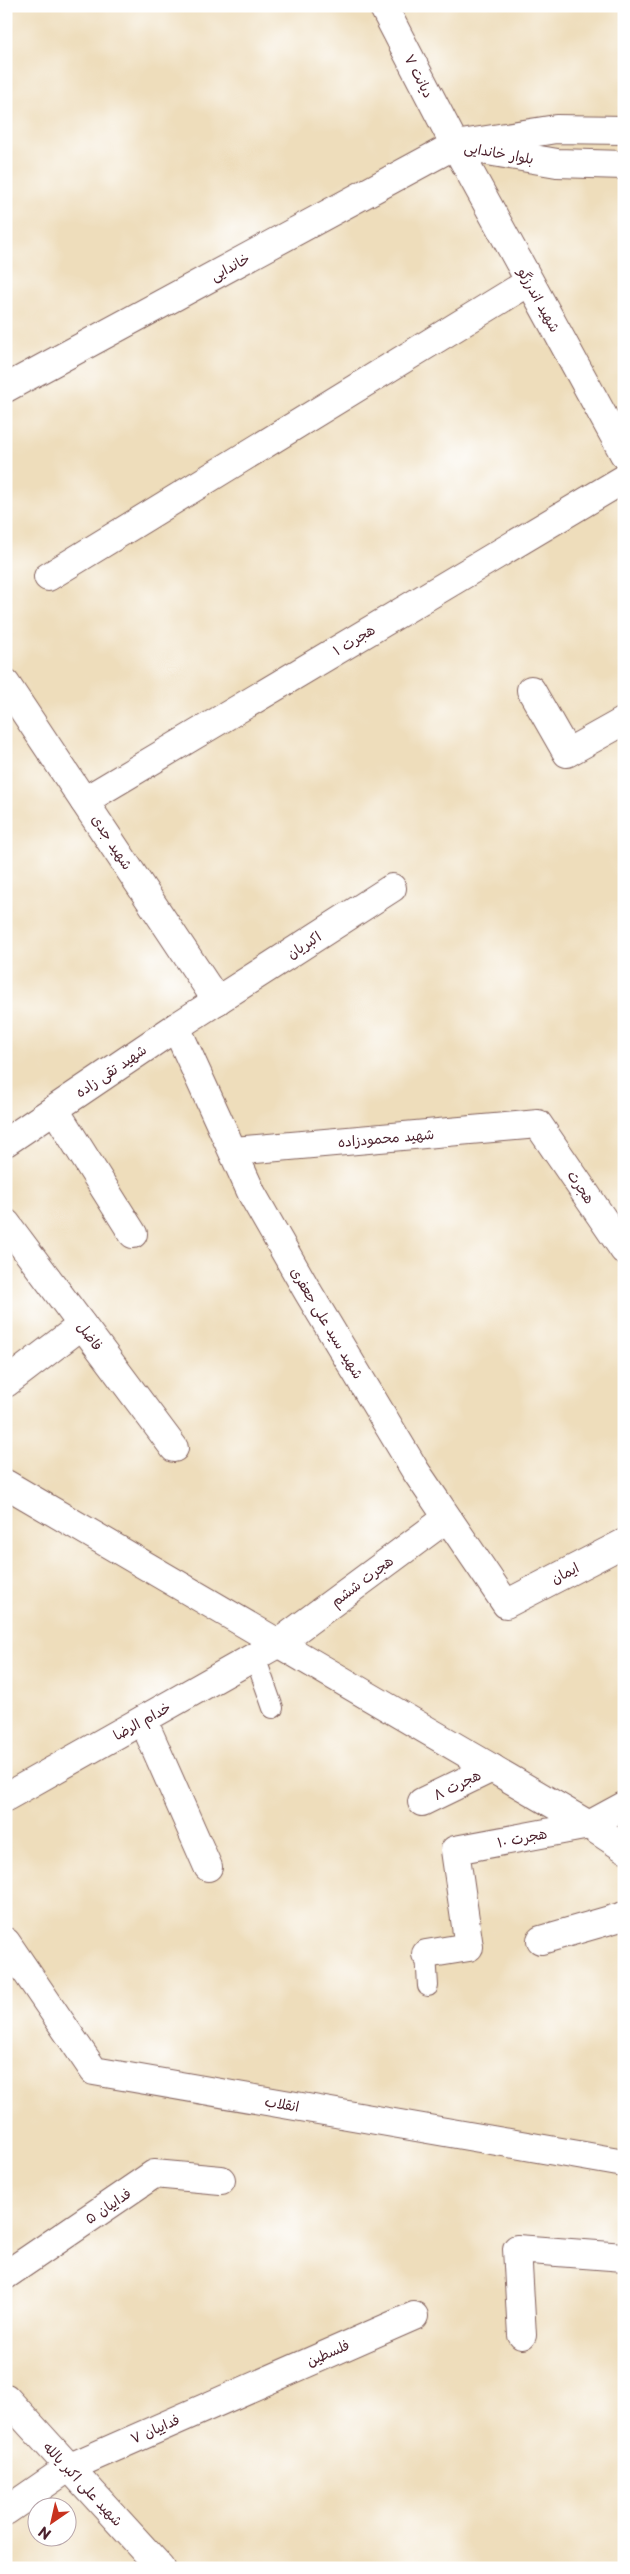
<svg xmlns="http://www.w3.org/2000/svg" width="630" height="2574" font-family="'Playpen Sans','Playpen Sans Arabic',sans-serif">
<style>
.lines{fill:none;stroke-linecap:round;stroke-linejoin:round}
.lane-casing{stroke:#83625d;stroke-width:22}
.street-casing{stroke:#83625d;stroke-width:30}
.secondary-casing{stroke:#83625d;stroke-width:30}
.lane{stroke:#fff;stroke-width:20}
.street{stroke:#fff;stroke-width:28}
.secondary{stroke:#fff;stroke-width:28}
.labels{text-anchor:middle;stroke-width:4;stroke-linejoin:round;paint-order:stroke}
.street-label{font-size:14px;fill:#4a1f2b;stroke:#fff}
</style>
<rect width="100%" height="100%" fill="#fff"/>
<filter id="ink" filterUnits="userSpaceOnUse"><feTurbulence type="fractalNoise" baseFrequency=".02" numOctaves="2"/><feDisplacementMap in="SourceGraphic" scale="10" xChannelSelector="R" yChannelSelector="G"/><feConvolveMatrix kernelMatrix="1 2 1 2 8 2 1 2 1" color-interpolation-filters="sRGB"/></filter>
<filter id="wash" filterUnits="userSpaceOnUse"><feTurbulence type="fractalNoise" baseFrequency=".0096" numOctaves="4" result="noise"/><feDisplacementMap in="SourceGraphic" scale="20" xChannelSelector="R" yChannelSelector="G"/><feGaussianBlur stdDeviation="1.12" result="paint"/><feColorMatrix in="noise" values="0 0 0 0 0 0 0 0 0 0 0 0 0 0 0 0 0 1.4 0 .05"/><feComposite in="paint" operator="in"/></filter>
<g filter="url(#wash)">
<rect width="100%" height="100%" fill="#edb"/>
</g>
<g filter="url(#ink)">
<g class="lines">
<defs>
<g id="lane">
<polyline points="255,1657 273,1708"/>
<polyline points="426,1954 428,1986"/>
</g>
<g id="street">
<polyline points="383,6 455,145"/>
<polyline points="48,577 529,282"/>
<polyline points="6,684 217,1001"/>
<polyline points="531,690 567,753 624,721"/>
<polyline points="84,801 624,479"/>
<polyline points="176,1027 252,1194 308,1292 415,1470 506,1604 624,1543"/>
<polyline points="55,1110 133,1234"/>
<polyline points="6,1142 176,1027 392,888"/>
<polyline points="234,1151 538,1124 624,1250"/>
<polyline points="6,1223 174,1448"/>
<polyline points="6,1383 82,1325"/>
<polyline points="6,1484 589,1825 624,1848"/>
<polyline points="143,1720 208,1867"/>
<polyline points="6,1797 277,1644 447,1518"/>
<polyline points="422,1802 492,1768"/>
<polyline points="541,1940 624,1916"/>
<polyline points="6,1942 94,2071 624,2163"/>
<polyline points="426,1954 469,1947 455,1850 589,1825 624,1806"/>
<polyline points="6,2275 154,2174 221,2180"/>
<polyline points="522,2335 517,2249 624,2257"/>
<polyline points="6,2398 161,2568"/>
<polyline points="6,2511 68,2468 414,2316"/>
</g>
<g id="secondary">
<polyline points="455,145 624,454"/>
<polyline points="476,149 557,163 624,165"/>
<polyline points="6,388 455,145 556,129 624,130"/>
</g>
</defs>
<use href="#lane" class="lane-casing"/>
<use href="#street" class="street-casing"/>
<use href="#secondary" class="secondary-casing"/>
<use href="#lane" class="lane"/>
<use href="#street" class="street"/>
<use href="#secondary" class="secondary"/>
</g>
</g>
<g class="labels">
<g class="street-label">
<text transform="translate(419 76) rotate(63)" y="5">دیانت ۷</text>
<text transform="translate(499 153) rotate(10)" y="5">بلوار خاندایی</text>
<text transform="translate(230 267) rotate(-28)" y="5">خاندایی</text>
<text transform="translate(539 300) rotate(61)" y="5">شهید اندرزگو</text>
<text transform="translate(354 640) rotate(-31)" y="5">هجرت ۱</text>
<text transform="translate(112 842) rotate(57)" y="5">شهید جدی</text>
<text transform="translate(304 945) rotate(-33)" y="5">اکبریان</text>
<text transform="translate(111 1071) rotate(-34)" y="5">شهید تقی زاده</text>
<text transform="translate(386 1138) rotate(-5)" y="5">شهید محمودزاده</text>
<text transform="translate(581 1187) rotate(56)" y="5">هجرت</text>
<text transform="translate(327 1323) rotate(59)" y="5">شهید سید علی جعفری</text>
<text transform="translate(90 1336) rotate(53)" y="5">فاضل</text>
<text transform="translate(565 1573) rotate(-27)" y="5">ایمان</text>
<text transform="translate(362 1581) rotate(-37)" y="5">هجرت ششم</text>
<text transform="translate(142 1721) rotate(-29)" y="5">خدام الرضا</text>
<text transform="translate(457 1785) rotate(-26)" y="5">هجرت ۸</text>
<text transform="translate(522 1838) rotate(-11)" y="5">هجرت ۱۰</text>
<text transform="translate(282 2104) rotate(10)" y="5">انقلاب</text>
<text transform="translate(108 2206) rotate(-34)" y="5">فداییان ۵</text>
<text transform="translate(328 2353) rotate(-23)" y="5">فلسطین</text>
<text transform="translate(155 2429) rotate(-24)" y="5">فداییان ۷</text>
<text transform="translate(83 2484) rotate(47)" y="5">شهید علی اکبر یالله</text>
</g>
</g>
<rect width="630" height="2574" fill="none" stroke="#fff" stroke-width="25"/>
<g transform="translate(52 2522) rotate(214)"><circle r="24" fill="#ffffff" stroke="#b7a5aa"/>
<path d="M0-4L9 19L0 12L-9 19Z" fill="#c8321e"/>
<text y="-8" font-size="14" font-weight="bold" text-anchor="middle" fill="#4a1f2b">N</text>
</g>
</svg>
